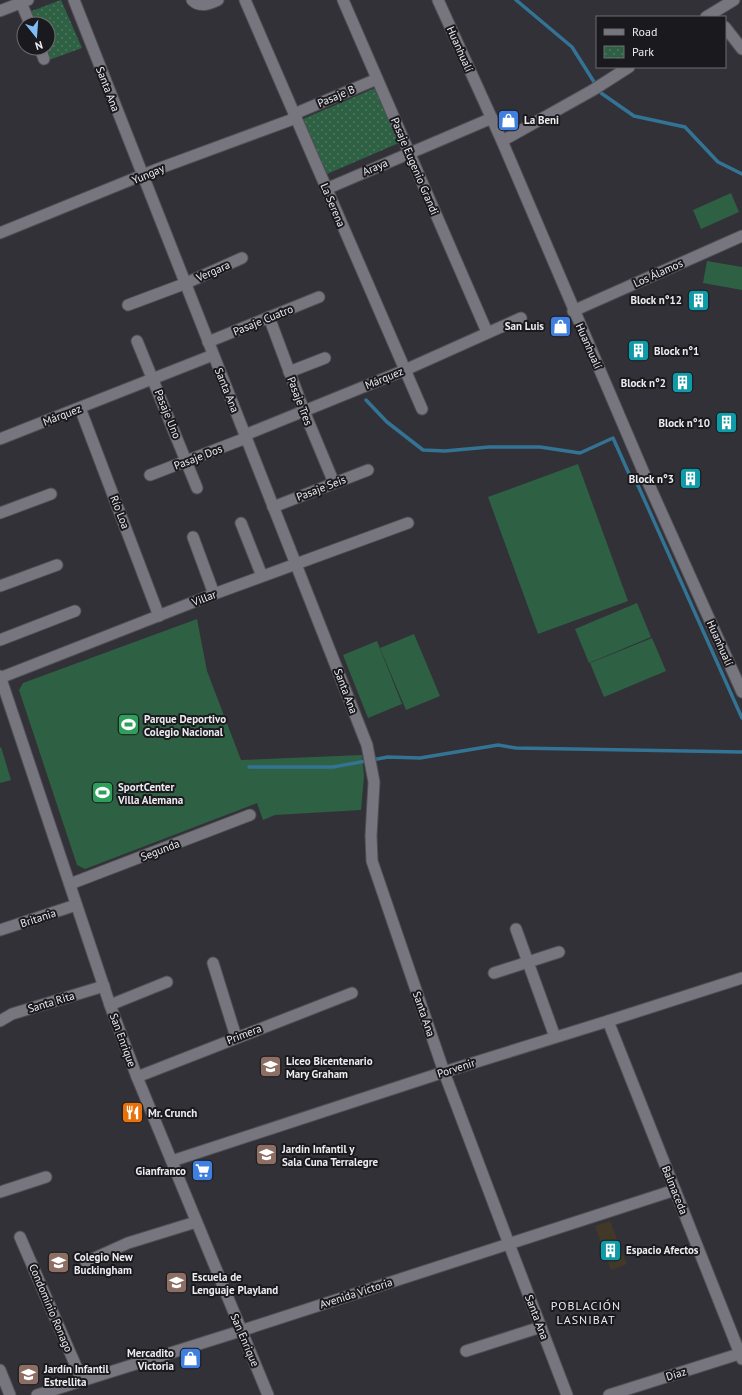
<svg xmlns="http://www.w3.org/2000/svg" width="742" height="1395" font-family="'PT Sans',sans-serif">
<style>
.commercial{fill:#423828}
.green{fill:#2e6043}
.park{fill:url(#park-dots)}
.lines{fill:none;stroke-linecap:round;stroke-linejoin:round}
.stream{stroke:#337394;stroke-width:3.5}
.minor-casing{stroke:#505056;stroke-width:13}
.tertiary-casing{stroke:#505056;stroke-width:13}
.minor{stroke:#77767f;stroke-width:11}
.tertiary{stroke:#77767f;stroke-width:11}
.labels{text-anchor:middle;stroke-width:4;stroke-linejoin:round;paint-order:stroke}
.street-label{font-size:11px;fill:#ebebf0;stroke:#1a191d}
.poi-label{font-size:11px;font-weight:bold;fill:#ebebf0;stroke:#1a191d;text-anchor:start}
.neighbourhood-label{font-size:12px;letter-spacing:1px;fill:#ebebf0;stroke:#1a191d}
</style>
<defs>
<pattern id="park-dots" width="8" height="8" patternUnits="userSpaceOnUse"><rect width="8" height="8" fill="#2e6043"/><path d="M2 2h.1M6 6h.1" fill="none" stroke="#4c775e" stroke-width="1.8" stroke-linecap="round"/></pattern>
</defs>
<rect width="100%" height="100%" fill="#323138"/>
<polygon class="commercial" points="610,1221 627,1264 611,1270 595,1226"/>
<g class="green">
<polygon points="731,193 739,212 701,229 693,210"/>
<polygon points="707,261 742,267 742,290 703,283"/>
<polygon points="578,464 628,601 538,634 488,497"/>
<polygon points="637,603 651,637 589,663 575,629"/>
<polygon points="197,619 207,671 241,760 362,755 364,776 361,810 275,815 263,820 257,803 85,869 77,865 19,690 23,683"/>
<polygon points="414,634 440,696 406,710 380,648"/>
<polygon points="652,638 666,671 604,697 590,663"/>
<polygon points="377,641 402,704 368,718 343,655"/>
<polygon points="1,747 11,780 0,783 0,748"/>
</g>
<g class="park">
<polygon points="61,0 82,48 49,60 44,48 48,48 48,24 34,24 29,12"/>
<polygon points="375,88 399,143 327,174 303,119"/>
</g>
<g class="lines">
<g class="stream">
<polyline points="516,0 572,47 601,93 634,116 685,127 718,162 742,174"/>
<polyline points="366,400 387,422 423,450 445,451 489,447 540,447 580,453 613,438 630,476 636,481 742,718"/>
<polyline points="249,767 333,767 388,757 420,758 498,745 516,748 742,752"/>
</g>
<defs>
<g id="minor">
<polyline points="20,0 30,24"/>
<polyline points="74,0 367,745 374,782 371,836 372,861 444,1072 509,1244"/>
<polyline points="245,0 422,409"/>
<polyline points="343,0 487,332"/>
<polyline points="706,17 734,0"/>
<polyline points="725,27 742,49"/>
<polyline points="40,48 44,59"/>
<polyline points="294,114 377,79"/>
<polyline points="502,141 593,90 629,67"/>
<polyline points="326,189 492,118"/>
<polyline points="0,233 155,170 296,118"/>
<polyline points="128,305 184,284 242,258"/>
<polyline points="573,311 742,236"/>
<polyline points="269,317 304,411 334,483"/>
<polyline points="137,341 197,488"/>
<polyline points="208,342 319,297"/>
<polyline points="289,372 325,358"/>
<polyline points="80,408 159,616"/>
<polyline points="245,435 405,370 521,318"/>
<polyline points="0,439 213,355"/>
<polyline points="150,475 246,438"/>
<polyline points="273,507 368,470"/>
<polyline points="0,513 51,494"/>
<polyline points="241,523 262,576"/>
<polyline points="193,537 214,594"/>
<polyline points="0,586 57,565"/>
<polyline points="0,640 75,611"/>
<polyline points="0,678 214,594 408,523"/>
<polyline points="70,884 250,815"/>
<polyline points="516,929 555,1037"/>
<polyline points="0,930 76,905"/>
<polyline points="213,963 236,1037"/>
<polyline points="494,973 559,952"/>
<polyline points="110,1005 167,982"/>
<polyline points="0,1021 12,1014 104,986"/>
<polyline points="137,1077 352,993"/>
<polyline points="172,1161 444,1072 608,1021"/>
<polyline points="675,1190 742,1359"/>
<polyline points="0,1192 46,1177"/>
<polyline points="20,1237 82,1380"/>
<polyline points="86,1262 128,1243 196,1222"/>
<polyline points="466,1351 541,1327"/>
<polyline points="0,1370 10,1395"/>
</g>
<g id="tertiary">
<path d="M 192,0 C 200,8 209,4 218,0"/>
<polyline points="438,0 502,141 646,478 742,692"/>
<polyline points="0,11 28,0"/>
<polyline points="0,676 110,1005 137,1077 268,1395"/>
<polyline points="509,1244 567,1395"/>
<polyline points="37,1395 234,1333 675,1190 608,1021 742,978"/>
<polyline points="609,1395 742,1353"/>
</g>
</defs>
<use href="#minor" class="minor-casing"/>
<use href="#tertiary" class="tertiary-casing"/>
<use href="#minor" class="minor"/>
<use href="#tertiary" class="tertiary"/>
</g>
<defs>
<symbol id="shop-square" viewBox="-11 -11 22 22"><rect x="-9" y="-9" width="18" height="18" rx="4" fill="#3f7fe0" stroke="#1a191d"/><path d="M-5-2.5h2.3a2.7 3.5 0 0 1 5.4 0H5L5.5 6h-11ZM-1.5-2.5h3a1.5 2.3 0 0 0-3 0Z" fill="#fff"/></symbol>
<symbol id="building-square" viewBox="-11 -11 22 22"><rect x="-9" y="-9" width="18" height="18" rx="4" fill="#0f9aa8" stroke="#1a191d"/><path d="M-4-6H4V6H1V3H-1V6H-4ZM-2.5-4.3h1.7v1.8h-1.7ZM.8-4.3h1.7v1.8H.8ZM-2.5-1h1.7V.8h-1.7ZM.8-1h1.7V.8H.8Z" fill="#fff"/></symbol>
<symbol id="stadium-square" viewBox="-11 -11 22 22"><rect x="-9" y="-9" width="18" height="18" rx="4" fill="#2e9e5b" stroke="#1a191d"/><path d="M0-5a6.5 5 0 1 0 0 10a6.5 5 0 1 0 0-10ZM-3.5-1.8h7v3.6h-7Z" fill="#fff"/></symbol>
<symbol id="school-square" viewBox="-11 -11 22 22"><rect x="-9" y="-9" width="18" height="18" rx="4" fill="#8d6e63" stroke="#1a191d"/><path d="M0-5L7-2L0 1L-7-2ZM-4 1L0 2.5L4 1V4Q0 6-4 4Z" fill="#fff"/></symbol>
<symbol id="restaurant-square" viewBox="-11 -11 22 22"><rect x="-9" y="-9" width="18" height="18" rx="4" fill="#e8710a" stroke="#1a191d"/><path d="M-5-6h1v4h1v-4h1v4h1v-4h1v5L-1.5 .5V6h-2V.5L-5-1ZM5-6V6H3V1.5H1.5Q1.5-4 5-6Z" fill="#fff"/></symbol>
<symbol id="supermarket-square" viewBox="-11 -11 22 22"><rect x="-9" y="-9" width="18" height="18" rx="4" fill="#3f7fe0" stroke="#1a191d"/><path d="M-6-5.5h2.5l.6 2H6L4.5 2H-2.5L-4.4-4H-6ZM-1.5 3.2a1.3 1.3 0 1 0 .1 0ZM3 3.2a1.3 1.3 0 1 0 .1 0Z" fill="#fff"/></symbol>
</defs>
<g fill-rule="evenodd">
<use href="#shop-square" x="496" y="108" width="25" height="25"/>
<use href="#building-square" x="686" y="288" width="25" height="25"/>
<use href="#shop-square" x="548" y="314" width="25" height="25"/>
<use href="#building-square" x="626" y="338" width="25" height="25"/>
<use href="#building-square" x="670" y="370" width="25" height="25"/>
<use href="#building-square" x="714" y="410" width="25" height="25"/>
<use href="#building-square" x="678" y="466" width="25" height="25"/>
<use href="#stadium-square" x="116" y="712" width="25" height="25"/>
<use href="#stadium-square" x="90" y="780" width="25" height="25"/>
<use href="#school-square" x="258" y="1054" width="25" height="25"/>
<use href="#restaurant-square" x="120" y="1100" width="25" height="25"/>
<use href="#school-square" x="254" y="1142" width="25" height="25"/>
<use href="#supermarket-square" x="190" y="1158" width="25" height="25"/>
<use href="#building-square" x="598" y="1238" width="25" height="25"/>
<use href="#school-square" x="46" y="1250" width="25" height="25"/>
<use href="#school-square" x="164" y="1270" width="25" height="25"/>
<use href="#shop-square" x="178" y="1346" width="25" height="25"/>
<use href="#school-square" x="16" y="1362" width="25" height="25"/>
</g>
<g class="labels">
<g class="street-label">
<text transform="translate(460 49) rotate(66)" y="4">Huanhualí</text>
<text transform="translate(108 89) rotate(69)" y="4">Santa Ana</text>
<text transform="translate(336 96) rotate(-23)" y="4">Pasaje B</text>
<text transform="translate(415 166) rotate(67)" y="4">Pasaje Eugenio Grandi</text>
<text transform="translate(375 167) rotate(-23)" y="4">Araya</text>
<text transform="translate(148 174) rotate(-23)" y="4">Yungay</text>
<text transform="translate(333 205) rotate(67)" y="4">La Serena</text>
<text transform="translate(213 271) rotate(-24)" y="4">Vergara</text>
<text transform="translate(658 273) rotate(-24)" y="4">Los Álamos</text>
<text transform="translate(263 320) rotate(-22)" y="4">Pasaje Cuatro</text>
<text transform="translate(589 346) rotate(66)" y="4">Huanhualí</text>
<text transform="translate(384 378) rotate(-22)" y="4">Márquez</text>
<text transform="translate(227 390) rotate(68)" y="4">Santa Ana</text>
<text transform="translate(300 401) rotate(69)" y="4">Pasaje Tres</text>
<text transform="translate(168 414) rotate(68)" y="4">Pasaje Uno</text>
<text transform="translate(62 415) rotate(-21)" y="4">Márquez</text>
<text transform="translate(198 457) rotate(-21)" y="4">Pasaje Dos</text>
<text transform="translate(321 488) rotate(-21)" y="4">Pasaje Seis</text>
<text transform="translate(120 512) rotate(69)" y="4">Río Loa</text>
<text transform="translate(204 598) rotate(-21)" y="4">Villar</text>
<text transform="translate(720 643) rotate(66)" y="4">Huanhualí</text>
<text transform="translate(346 691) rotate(69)" y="4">Santa Ana</text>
<text transform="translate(160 850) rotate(-21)" y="4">Segunda</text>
<text transform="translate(38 918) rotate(-18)" y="4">Britania</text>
<text transform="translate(51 1002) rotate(-17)" y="4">Santa Rita</text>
<text transform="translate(424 1014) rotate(71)" y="4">Santa Ana</text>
<text transform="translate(244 1034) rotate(-21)" y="4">Primera</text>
<text transform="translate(123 1040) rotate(70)" y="4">San Enrique</text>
<text transform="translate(456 1068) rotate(-18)" y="4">Porvenir</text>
<text transform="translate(675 1190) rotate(68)" y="4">Balmaceda</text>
<text transform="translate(356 1293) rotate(-18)" y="4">Avenida Victoria</text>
<text transform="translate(51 1308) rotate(67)" y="4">Condominio Ronago</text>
<text transform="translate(537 1317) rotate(69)" y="4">Santa Ana</text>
<text transform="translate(245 1340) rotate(67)" y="4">San Enrique</text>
<text transform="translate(676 1374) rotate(-17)" y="4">Díaz</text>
</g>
<g class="poi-label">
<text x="524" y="124">La Beni</text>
<text x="682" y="304" text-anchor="end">Block n°12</text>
<text x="544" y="330" text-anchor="end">San Luis</text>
<text x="654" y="355">Block n°1</text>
<text x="666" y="387" text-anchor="end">Block n°2</text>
<text x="710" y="427" text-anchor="end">Block n°10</text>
<text x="674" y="483" text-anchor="end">Block n°3</text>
<text x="144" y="723">Parque Deportivo<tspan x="144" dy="13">Colegio Nacional</tspan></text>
<text x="118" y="791">SportCenter<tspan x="118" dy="13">Villa Alemana</tspan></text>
<text x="286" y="1065">Liceo Bicentenario<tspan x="286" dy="13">Mary Graham</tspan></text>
<text x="148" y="1117">Mr. Crunch</text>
<text x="282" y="1153">Jardín Infantil y<tspan x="282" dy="13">Sala Cuna Terralegre</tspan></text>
<text x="186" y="1175" text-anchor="end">Gianfranco</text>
<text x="626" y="1254">Espacio Afectos</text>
<text x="74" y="1261">Colegio New<tspan x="74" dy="13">Buckingham</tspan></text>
<text x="192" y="1281">Escuela de<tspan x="192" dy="13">Lenguaje Playland</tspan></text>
<text x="174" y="1357" text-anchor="end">Mercadito<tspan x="174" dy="13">Victoria</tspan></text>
<text x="44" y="1373">Jardín Infantil<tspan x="44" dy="13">Estrellita</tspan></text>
</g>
<g class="neighbourhood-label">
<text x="586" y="1310">POBLACIÓN<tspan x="586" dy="14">LASNIBAT</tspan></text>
</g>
</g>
<rect x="596" y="16" width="130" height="52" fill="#1a191d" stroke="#6e6d71"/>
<rect x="604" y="29" width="20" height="6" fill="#77767f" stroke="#6e6d71"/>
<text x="632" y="36" font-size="12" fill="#ebebf0">Road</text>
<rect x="604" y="46" width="20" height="12" fill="url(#park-dots)" stroke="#6e6d71"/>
<text x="632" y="56" font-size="12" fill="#ebebf0">Park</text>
<g transform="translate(36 36) rotate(163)"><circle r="19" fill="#1a191d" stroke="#6e6d71"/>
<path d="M0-3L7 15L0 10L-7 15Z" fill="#7ebdf9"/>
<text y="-6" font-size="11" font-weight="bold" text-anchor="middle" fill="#ebebf0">N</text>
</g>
</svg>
